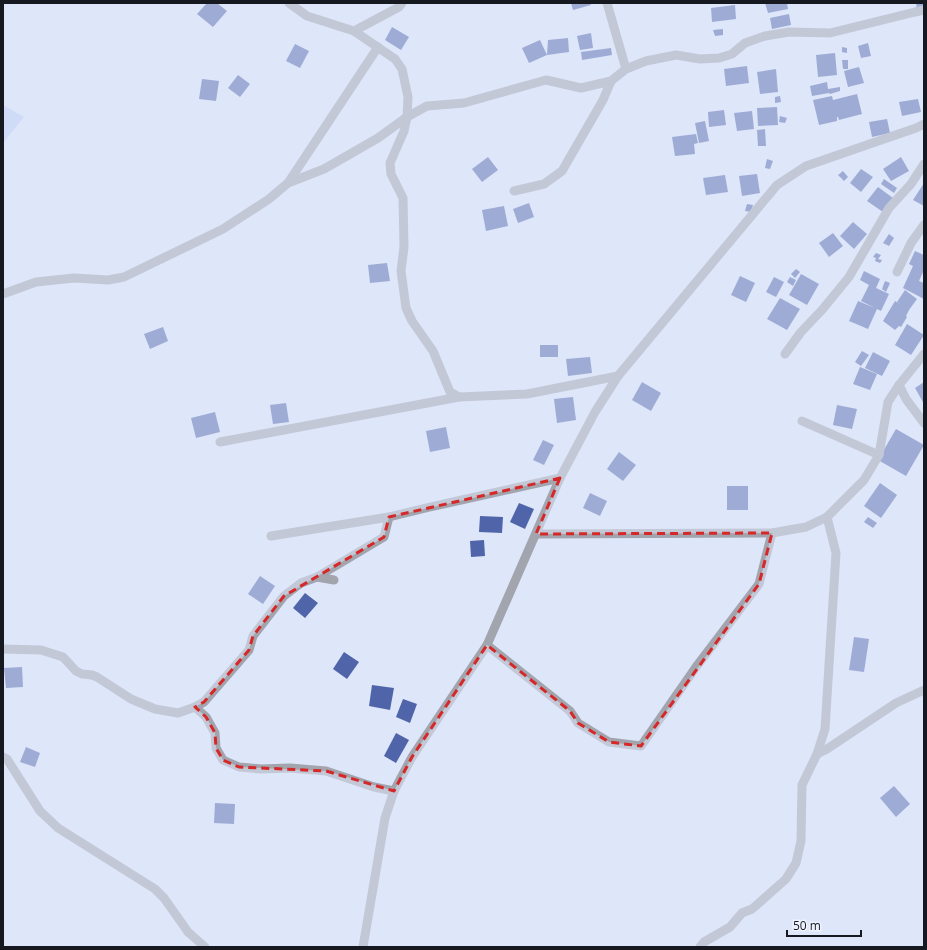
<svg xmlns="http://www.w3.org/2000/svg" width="927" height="950" font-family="'Open Sans',sans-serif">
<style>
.green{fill:#becef7}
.building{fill:#5065a9}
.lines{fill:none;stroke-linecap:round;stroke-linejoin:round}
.street{stroke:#a2a5ae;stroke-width:9}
.marked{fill:none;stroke:#d62828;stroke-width:3;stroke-dasharray:8 5;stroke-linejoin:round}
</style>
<rect width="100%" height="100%" fill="#dee6f9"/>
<polygon class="green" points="3,105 24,117 3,143"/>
<g class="building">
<polygon points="207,3 217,3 227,11 213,27 197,14"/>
<polygon points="571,3 590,3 591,5 573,10"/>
<polygon points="765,3 787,3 788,9 768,13"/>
<polygon points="916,3 924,3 924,9 917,10"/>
<polygon points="735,5 736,19 712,22 711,8"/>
<polygon points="789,14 791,25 772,29 770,18"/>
<polygon points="392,27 409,37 401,50 385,40"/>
<polygon points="723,29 723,35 715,36 713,30"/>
<polygon points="591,33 593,48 580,50 577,36"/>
<polygon points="568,38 569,52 547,55 548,40"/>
<polygon points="540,40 547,55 529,63 522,48"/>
<polygon points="868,43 871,56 861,58 858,46"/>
<polygon points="295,44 309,51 300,68 286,61"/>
<polygon points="842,47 847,48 847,53 842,52"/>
<polygon points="611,48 612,55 582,60 581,52"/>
<polygon points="835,53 837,75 818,77 816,55"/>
<polygon points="842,60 848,60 848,69 843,69"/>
<polygon points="747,66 749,83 726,86 724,69"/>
<polygon points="859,67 864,83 848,87 844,71"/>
<polygon points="776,69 778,92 760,94 757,72"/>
<polygon points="238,75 250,84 240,97 228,88"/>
<polygon points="202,79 219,81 216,101 199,99"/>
<polygon points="827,82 828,89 840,87 840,91 830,94 829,93 812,96 810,86"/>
<polygon points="857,94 862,114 839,120 838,117 837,117 837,121 819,125 813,100 832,96 833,100"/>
<polygon points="780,96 781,102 775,103 775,97"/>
<polygon points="918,99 921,112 902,116 899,102"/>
<polygon points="777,107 778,125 758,126 757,108"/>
<polygon points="724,110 726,125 709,127 708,112"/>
<polygon points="752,111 754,129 737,131 734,113"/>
<polygon points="780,116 787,118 785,123 779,122"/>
<polygon points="887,119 890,133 872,137 869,122"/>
<polygon points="705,121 709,141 699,143 695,123"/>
<polygon points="765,129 766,146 758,146 757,130"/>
<polygon points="696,134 698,143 694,144 695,154 675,156 672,137"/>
<polygon points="488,157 498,170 482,182 472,169"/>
<polygon points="901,157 909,171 891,181 883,169"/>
<polygon points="767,159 773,161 770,169 765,168"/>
<polygon points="861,169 873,177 861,192 850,183"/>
<polygon points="843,171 848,177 844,181 838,175"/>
<polygon points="757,174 760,193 742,196 739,176"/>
<polygon points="725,175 728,192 706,195 703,178"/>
<polygon points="884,179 897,188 894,193 881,184"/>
<polygon points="924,183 924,206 913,200"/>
<polygon points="878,187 893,198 883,212 867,201"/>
<polygon points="529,203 534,217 518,223 513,209"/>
<polygon points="747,204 753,205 751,212 745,211"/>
<polygon points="504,206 508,226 486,231 482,210"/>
<polygon points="853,222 867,234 854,249 840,236"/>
<polygon points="833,233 843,246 829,257 819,243"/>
<polygon points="889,234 894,238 889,246 883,243"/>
<polygon points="915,251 924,255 924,270 919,281 924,283 924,299 903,288 913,266 909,264"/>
<polygon points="876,253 881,255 878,259 882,260 880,263 875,261 876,258 873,257"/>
<polygon points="387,263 390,281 370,283 368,265"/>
<polygon points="796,269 800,272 795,278 791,274"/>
<polygon points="864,271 880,279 876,288 889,294 881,311 877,309 868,329 849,321 858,301 875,308 861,301 869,285 860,280"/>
<polygon points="801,274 819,284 807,305 789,295"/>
<polygon points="740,276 755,283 746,302 731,295"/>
<polygon points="774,277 784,282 776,297 766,292"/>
<polygon points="790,277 796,280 793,286 787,282"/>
<polygon points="885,281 890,283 886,292 882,289"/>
<polygon points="905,290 917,299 909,310 906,316 907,317 901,327 899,326 895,330 883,321 895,301 901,305 897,302"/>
<polygon points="780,298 800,309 787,330 767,319"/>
<polygon points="907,324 924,335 911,355 895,345"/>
<polygon points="163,327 168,341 150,349 144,334"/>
<rect x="540" y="345" width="18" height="12"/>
<polygon points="862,351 869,355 861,366 855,362"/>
<polygon points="873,352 890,361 882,376 865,368"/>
<polygon points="590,357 592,373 568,376 566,359"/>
<polygon points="860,367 877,374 870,390 853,384"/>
<polygon points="642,382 661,393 651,411 632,400"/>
<polygon points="924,382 924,404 915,388"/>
<polygon points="573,397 576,420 557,423 554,399"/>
<polygon points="286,403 289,422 273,424 270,405"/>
<polygon points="837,405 857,409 852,429 833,425"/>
<polygon points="215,412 220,432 196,438 191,418"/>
<polygon points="446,427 450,448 430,452 426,431"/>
<polygon points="896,429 924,445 906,476 878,460"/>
<polygon points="543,440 554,445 544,465 533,460"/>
<polygon points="619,452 636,465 623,481 607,469"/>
<polygon points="880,483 897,495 881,518 864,506"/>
<rect x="727" y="486" width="21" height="24"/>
<polygon points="590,493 607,501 600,516 583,508"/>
<polygon points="519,503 534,509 525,529 510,522"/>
<polygon points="480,516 503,517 502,533 479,532"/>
<polygon points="868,517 877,523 873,528 864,522"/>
<polygon points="484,540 485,556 471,557 470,541"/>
<polygon points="260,576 275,586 263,604 248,594"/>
<polygon points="305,593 318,603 305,618 293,608"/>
<polygon points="854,637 869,639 864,672 849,670"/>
<polygon points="344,652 359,662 347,679 333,669"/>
<polygon points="22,667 23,687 6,688 4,668"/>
<polygon points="372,685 394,688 390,710 369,706"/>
<polygon points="403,699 417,704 410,723 396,717"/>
<polygon points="396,733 409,740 396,763 384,756"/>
<polygon points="26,747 40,753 35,767 20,762"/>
<polygon points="894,786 910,804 896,817 880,798"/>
<polygon points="215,803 235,804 234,824 214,823"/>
</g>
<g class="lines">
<g class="street">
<polyline points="289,3 307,16 354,31 395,59 402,69 408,97 407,117 404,131 390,163 391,174 403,198 404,247 401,271 406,308 412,321 433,351 450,392 459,397 527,394 618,376"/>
<polyline points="607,3 626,69"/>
<polyline points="354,31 399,7 402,3"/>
<polyline points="288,183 378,47"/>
<polyline points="514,191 544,184 562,171 603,100 611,81"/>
<polyline points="897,272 911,243 924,225"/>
<polyline points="3,294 36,282 74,278 108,280 124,277 223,229 269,199 288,183 324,169 378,138 407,117 427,106 464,103 546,80 581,88 611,81 626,69 646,61 676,55 700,59 719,58 732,54 745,43 765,36 789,32 830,33 915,12 924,10"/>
<polyline points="785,354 801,332 822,310 849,277 889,208 911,184 924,164"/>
<polyline points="924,354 899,385 906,399 924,423"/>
<polyline points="802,421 879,455"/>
<polyline points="220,442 459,397"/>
<polyline points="536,534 772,533 806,527 827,517 864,480 879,455 888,402 899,385"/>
<polyline points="271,536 389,517 430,507 560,478"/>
<polyline points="317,577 384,537 389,517"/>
<polyline points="487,645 570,711 578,723 609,742 641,746 696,667 759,584 772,533"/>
<polyline points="3,649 41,650 63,657 76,671 82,674 92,675 97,677 131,699 155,709 178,713 195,707 204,702 249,650 253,636 284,596 301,583 317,577 334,580"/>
<polyline points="195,707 206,717 215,733 216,748 223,760 239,767 261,769 290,768 326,771 374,787 394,791"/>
<polyline points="817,754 827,749 896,703 924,690"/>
<polyline points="3,757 7,759 40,811 58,828 155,889 164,898 188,932 205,947"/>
<polyline points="363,947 385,818 394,791 412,757 487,645 560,478 595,412 618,376 777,185 806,166 916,128 924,124"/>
<polyline points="700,947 704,942 730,927 742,913 752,909 786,879 796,863 801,841 802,785 817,754 825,729 836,553 827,517"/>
</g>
</g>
<path d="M0 0H927V950H0ZM 560,478 L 536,534 L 772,533 L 759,584 L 641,746 L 609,742 L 578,723 L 570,711 L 487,645 L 412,757 L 394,791 L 326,771 L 239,767 L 223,760 L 216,748 L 215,733 L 206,717 L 195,707 L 204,702 L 249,650 L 253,636 L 284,596 L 384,537 L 389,517 Z" fill="#dee6f9" fill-opacity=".55" fill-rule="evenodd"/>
<path class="marked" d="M 560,478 L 536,534 L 772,533 L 759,584 L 641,746 L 609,742 L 578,723 L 570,711 L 487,645 L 412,757 L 394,791 L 326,771 L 239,767 L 223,760 L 216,748 L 215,733 L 206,717 L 195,707 L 204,702 L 249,650 L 253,636 L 284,596 L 384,537 L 389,517 Z"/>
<rect width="927" height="950" fill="none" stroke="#16191f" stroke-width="8"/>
<path d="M787 930v6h74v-6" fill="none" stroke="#16191f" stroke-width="2"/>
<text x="793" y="930" font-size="12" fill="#16191f" stroke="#eff3ff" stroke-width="3" paint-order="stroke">50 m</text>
</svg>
